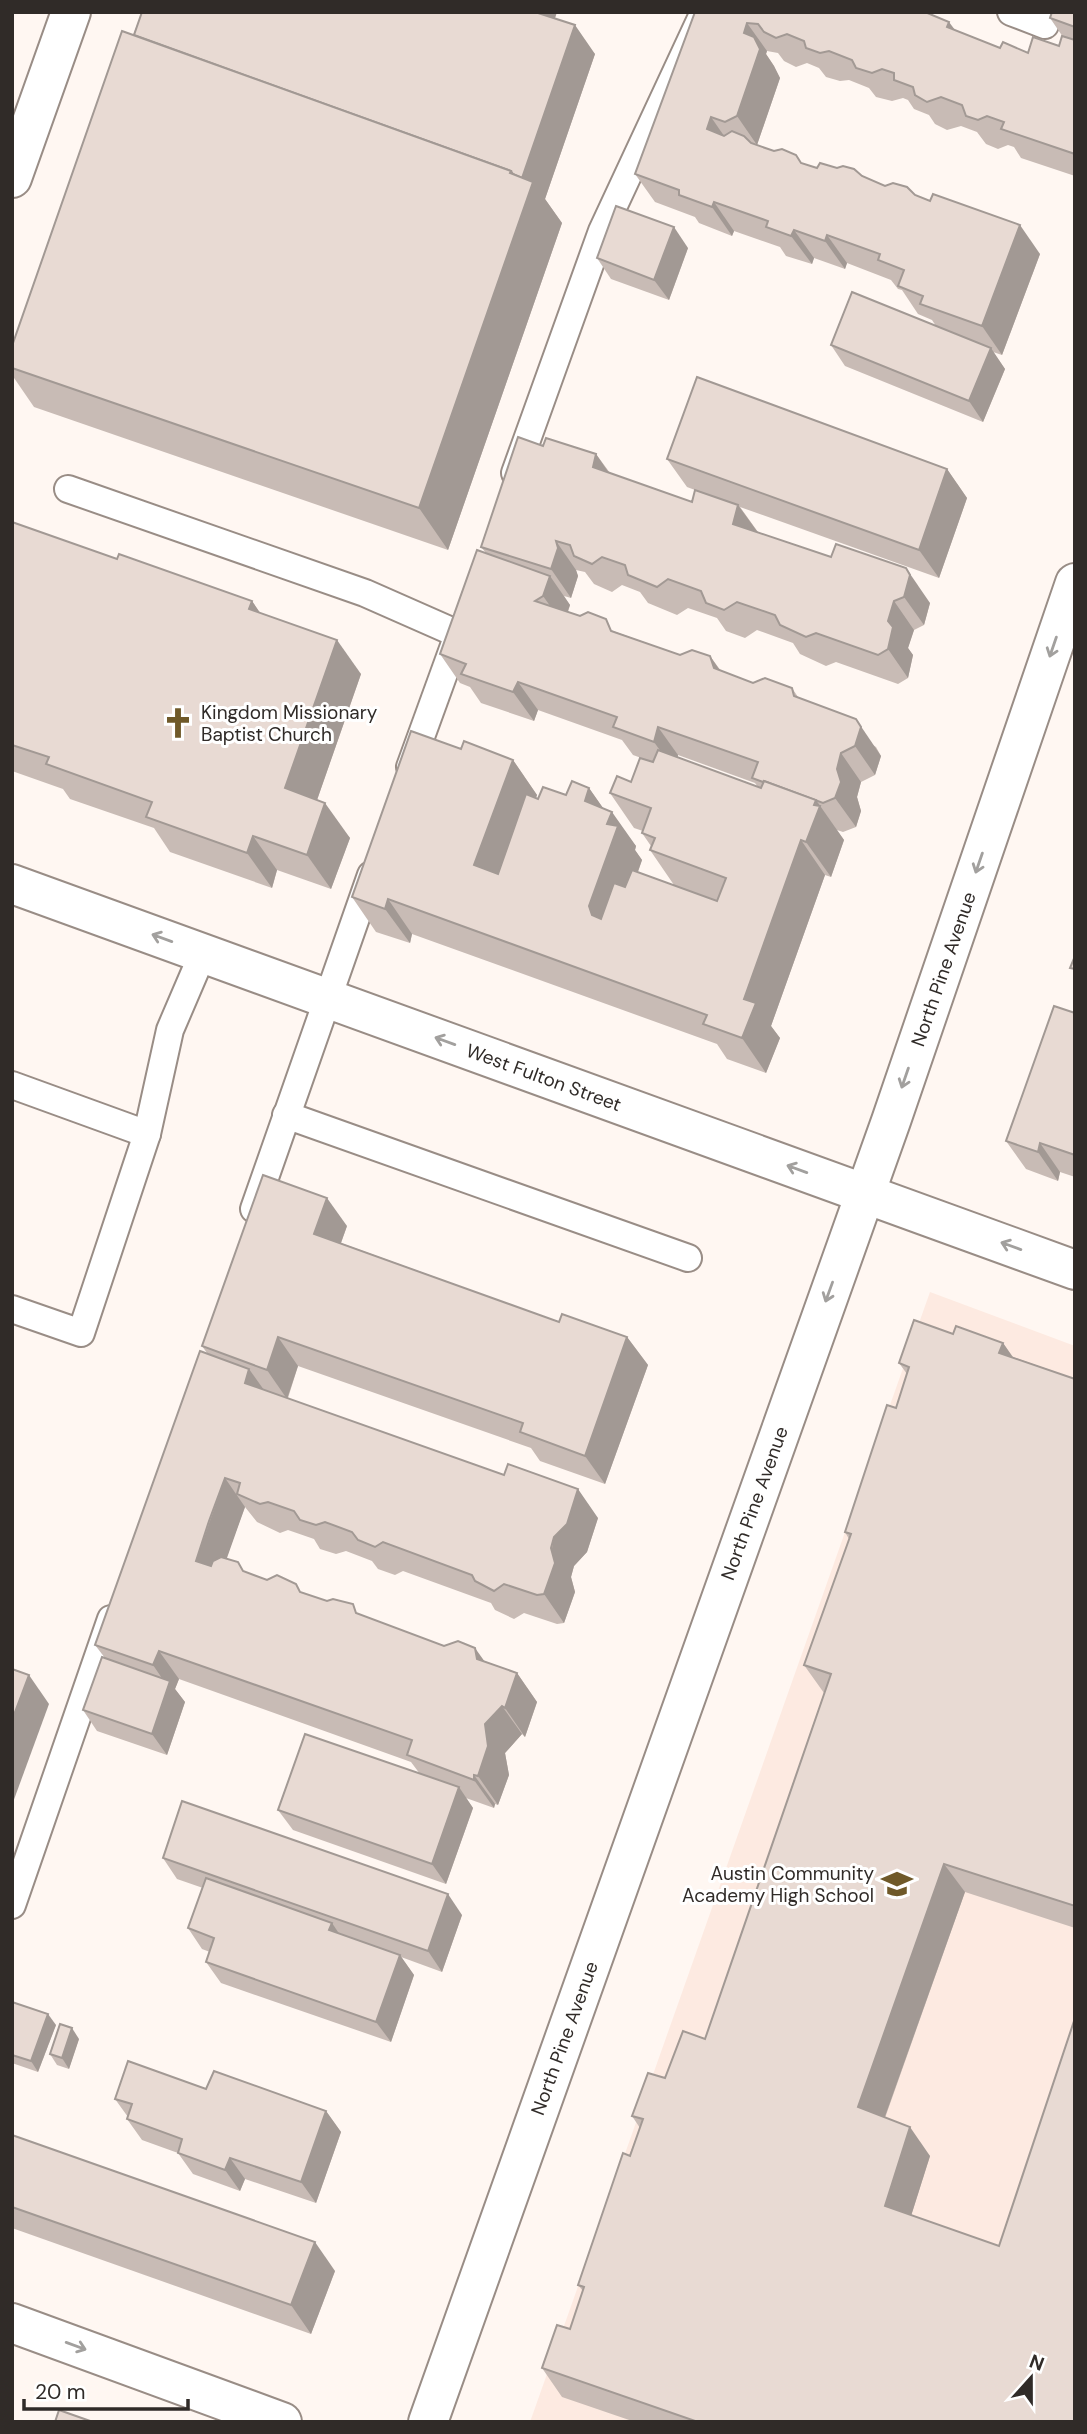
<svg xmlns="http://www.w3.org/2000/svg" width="1087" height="2434" font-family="'DM Sans',sans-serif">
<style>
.education{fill:#fdeae1}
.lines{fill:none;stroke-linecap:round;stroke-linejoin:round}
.lane-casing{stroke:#998d86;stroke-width:30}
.street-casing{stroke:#998d86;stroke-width:42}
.secondary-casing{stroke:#998d86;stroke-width:42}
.lane{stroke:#fff;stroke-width:26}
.street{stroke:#fff;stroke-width:38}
.secondary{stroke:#fff;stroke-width:38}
.wall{fill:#c8bbb5;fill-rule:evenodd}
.shaded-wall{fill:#a29994}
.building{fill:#e8dad3;stroke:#a29994;stroke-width:2}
.oneway{stroke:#a2a09e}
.labels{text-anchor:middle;stroke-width:6;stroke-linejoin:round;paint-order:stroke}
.poi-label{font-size:19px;fill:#302b28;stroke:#fff;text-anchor:start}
.street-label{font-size:19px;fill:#302b28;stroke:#fff}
</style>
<rect width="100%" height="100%" fill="#fff7f2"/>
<polygon class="education" points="930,1292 1075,1346 1075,2422 530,2422"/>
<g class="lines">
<defs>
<g id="lane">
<polyline points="1011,12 1045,25"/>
<polyline points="515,473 602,231 704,12"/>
<polyline points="68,489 365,593 458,634"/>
<polyline points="410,767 459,632"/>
<polyline points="12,1085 147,1134"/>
<polyline points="286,1115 688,1258"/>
<polyline points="254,1209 371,875"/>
<polyline points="12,1309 81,1333 147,1134 170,1030 203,953"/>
<polyline points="12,1905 111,1619"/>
</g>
<g id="street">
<polyline points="12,884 1075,1270"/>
<polyline points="12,2323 282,2422"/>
<polyline points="428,2422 891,1121 1075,583"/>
</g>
<polyline id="secondary" points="12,178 71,12"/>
</defs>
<use href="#lane" class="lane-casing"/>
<use href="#street" class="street-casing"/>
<use href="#secondary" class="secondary-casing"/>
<use href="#lane" class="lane"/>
<use href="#street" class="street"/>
<use href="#secondary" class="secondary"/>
</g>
<g class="wall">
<polygon points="142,12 557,12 555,18 595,54 545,199 562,223 448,550 34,407 12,375 12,346"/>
<polygon points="695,12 928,12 956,31 1000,48 1028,53 1059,46 1063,37 1050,18 1075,12 1075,176 1021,158 1014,147 1008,145 998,149 986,144 977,132 961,126 947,130 935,124 929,115 914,109 908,100 903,98 892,101 876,97 869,88 849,80 840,81 826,77 819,68 807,63 796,67 784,61 778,53 767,51 766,54 774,66 780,78 757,145 802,164 817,168 862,176 885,186 915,195 1040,254 1002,355 993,352 1005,369 983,422 845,366 831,345 936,326 932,320 918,314 902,290 898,289 891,280 847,263 845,269 814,258 812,264 786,256 780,247 734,231 732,236 699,223 695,217 655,202 635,174"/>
<polygon points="688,248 669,300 611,279 597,258"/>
<path d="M 543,446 L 596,454 L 610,473 L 692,502 L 695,490 L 687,487 L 667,459 L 947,469 L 967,498 L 939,578 L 740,507 L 758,532 L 930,603 L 924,625 L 914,630 L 908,648 L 913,655 L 908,678 L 898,684 L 836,662 L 826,666 L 800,654 L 793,643 L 757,630 L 745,638 L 726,631 L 717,618 L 688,608 L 677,615 L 648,603 L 640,592 L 622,585 L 612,592 L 594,584 L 585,572 L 576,570 L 578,576 L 571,598 L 564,596 L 570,605 L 568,612 L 616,632 L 680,655 L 710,656 L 721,671 L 753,683 L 792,688 L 798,697 L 876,747 L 881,756 L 875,775 L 861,782 L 857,797 L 861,811 L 856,827 L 843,832 L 837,830 L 844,840 L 831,877 L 825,875 L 771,1026 L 780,1038 L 766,1073 L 727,1059 L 717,1044 L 412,934 L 410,943 L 376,932 L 352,897 L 461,749 L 513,760 L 537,795 L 536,798 L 538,799 L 566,795 L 589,788 L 603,808 L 636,846 L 635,850 L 642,860 L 638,872 L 674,885 L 650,850 L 651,846 L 642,833 L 643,831 L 634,828 L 610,793 L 631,782 L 644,759 L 633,755 L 622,740 L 538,710 L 534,721 L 481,703 L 470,687 L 460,683 L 440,654 L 486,553 L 481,547 ZM 678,755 L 755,783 L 758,787 L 678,758 Z"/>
<polygon points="12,522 117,559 252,601 260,613 361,674 317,800 350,838 331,889 277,870 272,888 170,852 154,828 70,799 63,789 12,771"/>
<polygon points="1075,1013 1075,1177 1060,1172 1058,1181 1026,1169 1006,1141"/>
<polygon points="347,1226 341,1243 559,1322 627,1337 648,1365 605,1484 540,1461 531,1448 298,1366 288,1398 598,1518 587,1552 574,1566 571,1577 575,1592 564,1623 557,1624 524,1613 514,1619 495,1610 491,1603 403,1571 395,1575 378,1569 372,1561 346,1551 336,1554 320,1549 314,1539 288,1530 280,1533 257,1522 245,1507 226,1558 244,1572 517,1673 537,1702 525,1737 522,1734 505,1753 509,1775 498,1805 495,1804 494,1808 466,1798 473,1808 446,1884 293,1830 278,1810 420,1774 411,1762 179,1679 175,1689 185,1702 167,1755 97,1731 83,1710 105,1658 95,1645 207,1353 202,1346"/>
<polygon points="953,1334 1003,1343 1013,1357 1075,1379 1075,1928 965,1892 885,2118 930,2156 911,2216 1075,2422 635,2422 562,2397 542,2368 570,2329 583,2291 578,2285 640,2128 632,2116 665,2078 705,2039 824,1693 804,1665 849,1539 845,1532 896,1408 907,1374 899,1363"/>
<polygon points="163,1858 462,1915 442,1972 401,1957 414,1975 391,2042 221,1983 206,1962 210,1952 202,1949 188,1928 203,1888 177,1879"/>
<polygon points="12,2002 56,2025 38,2072 12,2063"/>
<polygon points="79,2039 69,2069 57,2065 50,2054"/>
<polygon points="206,2089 326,2111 341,2132 316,2203 245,2179 240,2191 193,2174 178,2153 142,2140 127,2119 128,2117 115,2099"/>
<polygon points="12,2135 335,2271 311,2334 12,2228"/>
</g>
<g class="shaded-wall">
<polygon points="530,12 557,12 548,38"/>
<polygon points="949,22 970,50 947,27"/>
<polygon points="747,23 767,51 766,54 774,66 780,78 757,145 737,116 744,33"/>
<polygon points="575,25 595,54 545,199 562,223 448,550 419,508 510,173"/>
<polygon points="711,117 731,146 707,129"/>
<polygon points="714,202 734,231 732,236 712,207"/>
<polygon points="1020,225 1040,254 1002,355 982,326"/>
<polygon points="674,227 688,248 669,300 654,280"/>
<polygon points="794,230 814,258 812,264 791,236"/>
<polygon points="827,235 847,263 845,269 825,241"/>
<polygon points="991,348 1005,369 983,422 969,401"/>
<polygon points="596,454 616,483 593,467"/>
<polygon points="947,469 967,498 939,578 919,550"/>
<polygon points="738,505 759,534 733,524"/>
<polygon points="556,541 576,570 578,576 571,598 551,569"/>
<polygon points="906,568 930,603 924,625 904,597"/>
<polygon points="550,576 570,605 563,624 543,596"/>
<polygon points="252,601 276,636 249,609"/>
<polygon points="894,601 914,630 908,648 913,655 908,678 888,649 888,621"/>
<polygon points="337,640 361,674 309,823 285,788"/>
<polygon points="710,656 730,685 714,668"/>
<polygon points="518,682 538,710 534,721 513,692"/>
<polygon points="856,719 881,756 875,775 855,746"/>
<polygon points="658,727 678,755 674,770 654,742"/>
<polygon points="841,753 861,782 857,797 861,811 856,827 835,798 837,769"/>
<polygon points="513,760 537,795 499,900 474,865"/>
<polygon points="589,788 610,818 612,812 636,846 635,850 642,860 613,941 592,915 589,906 585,801"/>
<polygon points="816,800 844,840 831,877 806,842"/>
<polygon points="325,803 350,838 331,889 307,855"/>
<polygon points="253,836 277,870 272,888 247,853"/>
<polygon points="801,840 825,875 771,1026 780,1038 766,1073 742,1038 744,999"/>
<polygon points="388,899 412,934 410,943 385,909"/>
<polygon points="1040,1143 1060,1172 1058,1181 1038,1152"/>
<polygon points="327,1198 347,1226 334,1262 314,1234"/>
<polygon points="278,1337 298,1366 287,1399 267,1370"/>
<polygon points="627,1337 648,1365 605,1484 585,1456"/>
<polygon points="1003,1343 1023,1372 999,1353"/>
<polygon points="249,1369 269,1397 245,1383"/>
<polygon points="225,1478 245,1507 216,1589 196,1561"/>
<polygon points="578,1489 598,1518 587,1552 574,1566 571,1577 575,1592 564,1623 544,1594 554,1537"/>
<polygon points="475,1648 495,1676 477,1659"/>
<polygon points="159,1651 179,1679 175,1689 185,1702 167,1755 152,1734 168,1687 153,1665"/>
<polygon points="517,1673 537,1702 525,1737 505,1708"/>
<polygon points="29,1675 49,1704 12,1805 12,1720"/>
<polygon points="502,1706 522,1734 505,1753 509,1775 498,1805 478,1776 485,1724"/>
<polygon points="474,1775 495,1804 494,1808 474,1780"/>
<polygon points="459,1787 473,1808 446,1884 432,1864"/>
<polygon points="944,1864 965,1892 878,2136 858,2107"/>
<polygon points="448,1894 462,1915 442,1972 428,1951"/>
<polygon points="332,1923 346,1944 329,1930"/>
<polygon points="400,1955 414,1975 391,2042 376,2022"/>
<polygon points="48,2014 56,2025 38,2072 31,2061"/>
<polygon points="72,2028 79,2039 69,2069 62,2058"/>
<polygon points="326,2111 341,2132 316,2203 301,2182"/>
<polygon points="910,2127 930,2156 905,2235 885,2206"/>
<polygon points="230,2158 245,2179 240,2191 225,2170"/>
<polygon points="315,2242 335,2271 311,2334 291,2305"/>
</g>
<g class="building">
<polygon points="142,12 535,12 575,25 522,178 513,174 511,171 134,35"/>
<polygon points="695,12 925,12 949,22 947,27 1000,48 1003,42 1028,53 1033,37 1059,46 1062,36 1075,40 1075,154 1001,129 1004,122 987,116 978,120 966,116 962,105 941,97 927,102 915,95 913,87 894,80 894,73 882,69 872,73 856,68 852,60 829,51 820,53 806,48 804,41 787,34 776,38 764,32 758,24 747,23 744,33 754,37 760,49 737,116 725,122 711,117 707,129 724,136 732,131 744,136 751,143 774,151 782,149 796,155 801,163 817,168 820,163 837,168 843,166 854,169 862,176 885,186 893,183 907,187 915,195 930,201 933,194 1020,225 982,326 920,304 923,296 898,286 904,270 878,260 880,254 827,235 825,241 794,230 791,236 766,227 768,221 714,202 712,207 679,195 679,190 635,174"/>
<polygon points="1052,12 1075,12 1075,27 1050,18"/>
<polygon points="122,31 511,171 510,173 533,182 419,508 12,368 12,346"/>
<polygon points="616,206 674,227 654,280 597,258"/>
<polygon points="852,292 991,348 969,401 831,345"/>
<polygon points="697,377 947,469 919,550 667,459"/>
<polygon points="518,437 543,446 546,438 596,454 593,467 692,502 695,490 738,505 733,524 831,557 836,544 906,568 910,575 904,597 894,601 888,621 893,627 888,649 878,655 816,633 806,637 780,625 775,615 737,602 724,610 706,603 701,591 668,579 657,587 628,575 625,565 602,557 592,564 574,556 570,545 556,541 558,548 551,569 481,547"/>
<polygon points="12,522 117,559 119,554 252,601 249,609 337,640 285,788 325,803 307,855 253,836 247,853 146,817 152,802 46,764 49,757 12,745"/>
<polygon points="477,550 550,576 543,596 535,601 580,616 588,612 606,619 611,631 680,655 692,650 710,656 714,668 753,683 765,678 792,688 794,696 856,719 861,727 855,746 841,753 837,769 841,782 835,798 823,803 764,781 763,782 752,778 758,762 658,727 654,742 613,727 617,717 518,682 513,692 461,674 466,664 440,654"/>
<polygon points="411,731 461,749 464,741 513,760 474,865 498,874 526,794 538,799 543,787 566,795 572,781 589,788 585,801 612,812 607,824 618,826 589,906 592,915 601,919 614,883 625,887 632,870 717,901 726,878 650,850 655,838 642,833 651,808 610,793 617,776 631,782 640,758 653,762 658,750 761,788 764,781 816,800 814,805 820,806 806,842 801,840 744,999 756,1003 742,1038 703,1024 707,1015 388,899 385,909 352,897"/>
<polygon points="1075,956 1075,969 1070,968"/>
<polygon points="1054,1006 1075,1013 1075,1155 1040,1143 1038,1152 1006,1141"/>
<polygon points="263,1175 327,1198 314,1234 559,1322 562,1314 627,1337 585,1456 520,1432 523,1423 278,1337 267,1370 202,1346"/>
<polygon points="914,1320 953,1334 956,1326 1003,1343 999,1353 1075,1379 1075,1906 944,1864 858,2107 910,2127 885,2206 999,2246 1075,2018 1075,2422 698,2422 542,2368 557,2325 570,2329 584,2287 578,2285 623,2153 630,2156 643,2119 632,2116 648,2073 665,2078 683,2031 705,2039 831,1674 804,1665 851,1534 845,1532 887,1405 896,1408 909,1367 899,1363"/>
<polygon points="200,1351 249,1369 245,1383 504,1475 508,1464 578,1489 567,1524 554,1537 551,1548 555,1563 544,1594 537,1595 504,1584 494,1591 475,1581 472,1575 383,1542 375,1547 358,1540 352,1532 325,1522 316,1525 300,1520 294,1511 268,1502 260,1504 237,1494 240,1483 225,1478 209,1521 196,1561 211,1566 213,1561 221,1557 238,1562 243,1571 267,1580 277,1575 296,1584 300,1592 327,1601 333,1599 353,1604 356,1613 444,1646 458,1641 475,1648 477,1659 517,1673 505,1708 502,1706 485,1724 488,1746 478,1776 474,1775 474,1780 407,1755 412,1740 159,1651 153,1665 95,1645"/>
<polygon points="102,1657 170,1681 152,1734 83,1710"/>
<polygon points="12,1669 29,1675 12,1720"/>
<polygon points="305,1734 459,1787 432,1864 278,1810"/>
<polygon points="182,1801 448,1894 428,1951 163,1858"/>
<polygon points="206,1878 332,1923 329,1930 400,1955 376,2022 206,1962 214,1938 188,1928"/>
<polygon points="12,2002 48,2014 31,2061 12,2055"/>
<polygon points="60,2024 72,2028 62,2058 50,2054"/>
<polygon points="128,2061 206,2089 214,2071 326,2111 301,2182 230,2158 225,2170 178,2153 182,2139 127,2119 132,2104 115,2099"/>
<polygon points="12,2135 315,2242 291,2305 12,2207"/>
<polygon points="59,2410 93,2422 55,2422"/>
</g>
<defs><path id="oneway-shaft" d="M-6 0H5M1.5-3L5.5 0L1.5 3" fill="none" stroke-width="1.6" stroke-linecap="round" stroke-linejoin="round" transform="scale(1.75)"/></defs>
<g class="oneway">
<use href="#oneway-shaft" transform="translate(1053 647) rotate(109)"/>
<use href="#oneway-shaft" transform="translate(979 863) rotate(109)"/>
<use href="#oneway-shaft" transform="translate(162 938) rotate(-160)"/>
<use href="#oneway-shaft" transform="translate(445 1041) rotate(-160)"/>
<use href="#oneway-shaft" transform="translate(905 1078) rotate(109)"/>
<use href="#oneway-shaft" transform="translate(797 1169) rotate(-160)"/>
<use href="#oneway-shaft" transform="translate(1011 1246) rotate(-160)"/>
<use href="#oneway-shaft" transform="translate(829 1292) rotate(110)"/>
<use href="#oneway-shaft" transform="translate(76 2346) rotate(20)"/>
</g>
<defs>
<symbol id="church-bare" viewBox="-9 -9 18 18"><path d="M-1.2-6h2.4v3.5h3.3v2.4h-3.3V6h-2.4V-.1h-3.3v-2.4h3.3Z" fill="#6f5929" stroke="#fff" stroke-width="2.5" paint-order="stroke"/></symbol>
<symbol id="school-bare" viewBox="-9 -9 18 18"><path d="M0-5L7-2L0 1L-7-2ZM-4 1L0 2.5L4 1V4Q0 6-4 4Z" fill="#6f5929" stroke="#fff" stroke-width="2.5" paint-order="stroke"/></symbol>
</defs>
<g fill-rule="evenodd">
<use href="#church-bare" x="156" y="701" width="44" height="44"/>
<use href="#school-bare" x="875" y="1862" width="44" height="44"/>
</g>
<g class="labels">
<g class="poi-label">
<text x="201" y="719">Kingdom Missionary<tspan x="201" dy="22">Baptist Church</tspan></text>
<text x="874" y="1880" text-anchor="end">Austin Community<tspan x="874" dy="22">Academy High School</tspan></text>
</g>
<g class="street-label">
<text transform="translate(943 969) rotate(-71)" y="7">North Pine Avenue</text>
<text transform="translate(544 1077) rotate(20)" y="7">West Fulton Street</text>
<text transform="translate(754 1503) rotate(-70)" y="7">North Pine Avenue</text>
<text transform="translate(564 2038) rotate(-70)" y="7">North Pine Avenue</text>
</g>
</g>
<rect width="1087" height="2434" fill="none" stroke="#302b28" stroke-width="28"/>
<g transform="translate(1031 2378) rotate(21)" stroke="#ffffff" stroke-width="5" paint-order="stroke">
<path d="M0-5L12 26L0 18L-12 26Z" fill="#302b28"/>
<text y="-10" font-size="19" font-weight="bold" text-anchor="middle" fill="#302b28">N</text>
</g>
<path d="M24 2399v10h164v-10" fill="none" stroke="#302b28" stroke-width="3.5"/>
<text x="35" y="2399" font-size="21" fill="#302b28" stroke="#ffffff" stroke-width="5" paint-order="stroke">20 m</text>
</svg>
